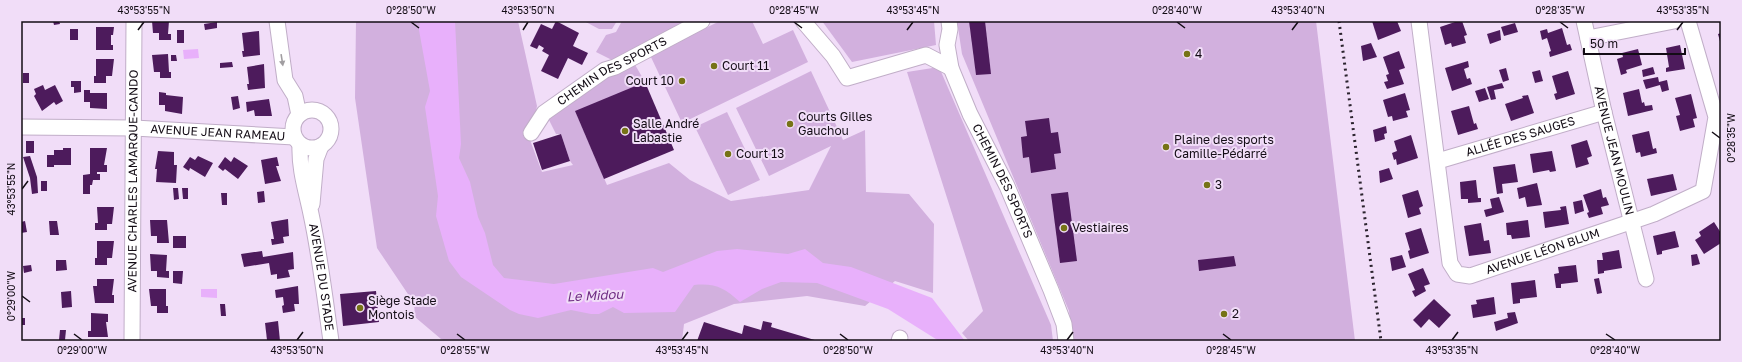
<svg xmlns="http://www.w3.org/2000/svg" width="1742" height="362" font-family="'Golos Text',sans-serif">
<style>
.green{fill:#d2b0de}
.water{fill:#e8b0fb}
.building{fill:#4d1b5c}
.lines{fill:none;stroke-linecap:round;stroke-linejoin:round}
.minor-casing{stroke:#c1aec8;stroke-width:17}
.minor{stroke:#fff;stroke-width:15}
.rail{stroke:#2b232e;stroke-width:3;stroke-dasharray:2 4;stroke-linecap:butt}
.oneway{fill:#a19ea1}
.ticks{fill:none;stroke:#130c15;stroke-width:1.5}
.poi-dot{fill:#767316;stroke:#f1ddf8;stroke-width:1.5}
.labels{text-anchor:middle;stroke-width:4;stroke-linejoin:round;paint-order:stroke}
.poi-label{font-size:12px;fill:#130c15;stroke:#f1ddf8;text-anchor:start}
.street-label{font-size:12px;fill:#130c15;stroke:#f1ddf8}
.water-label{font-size:13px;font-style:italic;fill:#702e84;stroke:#f1ddf8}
.neatline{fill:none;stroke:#130c15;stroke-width:1.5}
.ticks-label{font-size:10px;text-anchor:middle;fill:#130c15}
</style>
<rect width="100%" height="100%" fill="#f1ddf8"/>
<g class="green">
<polygon points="356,21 518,21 537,106 530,140 542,172 573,165 570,161 561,134 556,134 547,116 609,74 634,63 645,82 576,113 607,185 669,163 690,180 731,201 809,190 831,146 769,176 736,108 811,71 843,140 865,130 866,192 909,194 934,224 933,293 895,281 865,306 807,296 734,304 684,324 682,341 446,341 441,339 415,317 414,303 377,248 355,98"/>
<polygon points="584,21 617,21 612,29 599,29"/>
<polygon points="622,21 686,21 686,25 612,60 596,52 606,35 616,32"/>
<polygon points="720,21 752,21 763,44 793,30 808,62 682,123 650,55"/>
<polygon points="822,21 934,21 936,45 852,62"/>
<polygon points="957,21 1316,21 1355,341 1073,341 1069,311 962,54"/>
<polygon points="939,67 1051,325 1053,341 969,341 962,333 983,311 907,72"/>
<polygon points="727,112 760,180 728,195 695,127"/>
</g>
<g class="water">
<path d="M 420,21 L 455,21 L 461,144 L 459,158 L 470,182 L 478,217 L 485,233 L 493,265 L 504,278 L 554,284 L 653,268 L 663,272 L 717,251 L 737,249 L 788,254 L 805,249 L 823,263 L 851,267 L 932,298 L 965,341 L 939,341 L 888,309 L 817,283 L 781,282 L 762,289 L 740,302 C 724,288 716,283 694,285 L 675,312 L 624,313 L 613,307 L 599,314 L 591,314 L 571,310 L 538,318 L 519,314 L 510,310 L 461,277 L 449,261 L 436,216 L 438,196 L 425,107 L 430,91 L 419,30 Z"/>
<polygon points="198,49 199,58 184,59 183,50"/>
<polygon points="201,289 217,289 217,298 201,297"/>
</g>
<g class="building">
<polygon points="53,21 59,21 60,24 54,25"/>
<polygon points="152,21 169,21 168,34 171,34 171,40 159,40 159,33 153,33"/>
<polygon points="556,21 579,33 573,46 588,53 582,65 568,58 558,79 541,71 549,55 542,51 544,48 539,45 537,49 530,46 541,24 552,29"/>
<polygon points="969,21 985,21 991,74 976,75"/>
<polygon points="1372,21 1397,21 1401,31 1378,40"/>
<polygon points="1458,21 1462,21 1467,35 1464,36 1466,43 1452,47 1451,43 1445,45 1440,27"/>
<polygon points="217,22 217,28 205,30 204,24"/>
<polygon points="1515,23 1518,32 1504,36 1501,27"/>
<polygon points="96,27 114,27 113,35 111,35 111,45 113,45 113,50 96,50"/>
<polygon points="1562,28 1567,45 1570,44 1572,50 1550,57 1549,52 1551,51 1547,38 1542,40 1540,31 1547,29 1548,33"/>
<rect x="70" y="29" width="8" height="11"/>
<rect x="177" y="30" width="7" height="13"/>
<polygon points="1500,30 1501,40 1490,44 1487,34"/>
<polygon points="259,31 260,55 243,57 242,51 244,51 242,33"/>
<polygon points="1721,33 1721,45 1718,34"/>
<polygon points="1371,43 1377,57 1363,61 1361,46"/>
<polygon points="1680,45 1685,69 1666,72 1666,68 1669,67 1666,48"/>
<polygon points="1638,49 1642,65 1626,70 1627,73 1621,75 1617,59 1623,57 1622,53"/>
<polygon points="1399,51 1405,68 1399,70 1404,84 1387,89 1384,82 1388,81 1386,75 1389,74 1383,57"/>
<polygon points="168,54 169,72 171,72 171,78 160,78 160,72 154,72 152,55"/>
<polygon points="171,55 176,55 177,61 171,61"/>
<polygon points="96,59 114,59 112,76 106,76 106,83 94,83 94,76 96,76"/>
<polygon points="1468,61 1469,67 1464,69 1467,79 1470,78 1472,84 1452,91 1445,68"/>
<polygon points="232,62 233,67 220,68 220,63"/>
<polygon points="264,64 265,88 248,90 247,84 249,84 247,67"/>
<polygon points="1653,67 1655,74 1643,77 1642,70"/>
<polygon points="1506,68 1509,80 1503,82 1499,70"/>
<polygon points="1540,70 1543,81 1535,83 1532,72"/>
<polygon points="1568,71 1575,94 1556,100 1554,94 1557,93 1552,76"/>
<rect x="23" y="73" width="6" height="10"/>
<polygon points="1658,77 1659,82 1667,80 1669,90 1662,92 1660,85 1646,89 1643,80"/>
<polygon points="71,81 81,81 81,92 74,93 74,87 71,87"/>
<polygon points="645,82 674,150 604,179 575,111"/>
<polygon points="1502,83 1504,88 1494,90 1496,99 1491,100 1487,87"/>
<polygon points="43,85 45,90 55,85 63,101 56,105 54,102 42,111 34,96 36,94 34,89"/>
<polygon points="1485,88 1489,99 1479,102 1475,91"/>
<polygon points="1639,89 1642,103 1644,102 1645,106 1652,105 1653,110 1628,116 1623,93"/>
<polygon points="84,90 90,90 90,93 107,93 107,109 90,108 90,102 84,102"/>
<polygon points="159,92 166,93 166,95 183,97 182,114 165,111 165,105 159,105"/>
<polygon points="1405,93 1410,110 1406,111 1408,117 1393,121 1392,116 1388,117 1383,100"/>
<polygon points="1691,94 1697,118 1693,119 1695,127 1680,131 1676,116 1680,115 1675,98"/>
<polygon points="1528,95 1534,113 1511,121 1505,104 1523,98 1522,96"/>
<polygon points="238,96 240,108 233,110 231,97"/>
<polygon points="269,99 272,116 255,116 254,110 247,112 246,102"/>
<polygon points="1469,106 1474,124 1476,123 1478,129 1458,135 1451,111"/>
<polygon points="1049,118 1051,133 1058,132 1061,153 1054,154 1056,169 1031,173 1029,157 1023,158 1021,137 1027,136 1025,121"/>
<polygon points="1386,126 1387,133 1384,134 1385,139 1375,142 1373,130"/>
<polygon points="1649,131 1653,149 1656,148 1657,153 1641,157 1640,152 1636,153 1632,135"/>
<polygon points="561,134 570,161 542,170 533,143"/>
<polygon points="1411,135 1418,158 1397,165 1396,159 1394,160 1392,153 1397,151 1394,141"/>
<polygon points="1587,140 1592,156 1587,158 1589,164 1576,168 1571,145"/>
<rect x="26" y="141" width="8" height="12"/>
<polygon points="63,148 71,148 71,165 54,165 54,167 47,167 47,155 54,155 54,150 63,150"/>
<polygon points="90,148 107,148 104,165 107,165 107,172 97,172 97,174 100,174 100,180 93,180 92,185 90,185 90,194 83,194 83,175 90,174"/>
<polygon points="158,151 174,152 174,165 177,165 176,183 156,182 157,169 155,169"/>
<polygon points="1552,151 1556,171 1550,172 1549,170 1533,173 1530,154"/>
<polygon points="30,156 37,177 38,193 32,194 30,178 23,157"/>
<polygon points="198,156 213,163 205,177 190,168 189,171 183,167 190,157 195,160"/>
<polygon points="225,157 231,162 234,157 248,166 238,179 225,169 223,171 218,167"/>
<polygon points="277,157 279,166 276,166 281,181 265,184 261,160"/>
<polygon points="1515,164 1518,182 1502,184 1503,193 1497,194 1493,167"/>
<polygon points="1389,168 1393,179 1380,183 1379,171"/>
<polygon points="1673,174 1677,190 1651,196 1647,179"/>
<polygon points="1476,180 1478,198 1481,198 1481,202 1468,203 1468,199 1461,199 1460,182"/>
<rect x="41" y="181" width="6" height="10"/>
<polygon points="1537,183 1542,205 1527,207 1525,197 1519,199 1517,188"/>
<polygon points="173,188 178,188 179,199 174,200"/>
<polygon points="182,188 188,188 188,199 183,199"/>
<polygon points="1601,189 1603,198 1606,197 1609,205 1601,207 1603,214 1589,218 1587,213 1589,212 1583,195"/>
<polygon points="1418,190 1423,206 1419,208 1421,214 1408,218 1402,195"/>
<polygon points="264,191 265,202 258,203 257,192"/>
<polygon points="1068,192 1077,261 1060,263 1051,194"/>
<polygon points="221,193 227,193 227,205 222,205"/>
<polygon points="1499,197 1504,212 1486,217 1484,210 1492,208 1490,199"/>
<polygon points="1582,200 1584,211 1575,214 1573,202"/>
<polygon points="1566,206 1569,224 1545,228 1543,212 1561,210 1560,207"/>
<polygon points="97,207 114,207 112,224 107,224 107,230 95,230 95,223 98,223"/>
<polygon points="288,219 289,236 283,237 284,243 272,245 271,239 274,239 271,222"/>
<polygon points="150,220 167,220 169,243 157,243 157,236 151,236"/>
<polygon points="1528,220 1530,237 1512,239 1511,235 1507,235 1506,223"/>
<polygon points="25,221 27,232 21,233 21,222"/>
<polygon points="49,221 57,221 59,235 50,235"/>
<polygon points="1714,222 1721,233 1721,243 1704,254 1695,240 1701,236 1699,232"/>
<polygon points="1481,223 1484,241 1489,240 1491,253 1469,256 1464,226"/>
<polygon points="1421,228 1429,253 1410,259 1408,251 1410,250 1405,233"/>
<polygon points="1675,231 1679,247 1662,251 1662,254 1657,255 1653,236"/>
<rect x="173" y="236" width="13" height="12"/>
<polygon points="97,241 114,241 112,258 107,258 107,265 95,265 95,258 97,258"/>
<polygon points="1619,250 1622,268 1604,271 1604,273 1598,274 1597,260 1603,260 1602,253"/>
<polygon points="262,251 263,257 293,252 294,269 288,270 290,277 277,279 277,274 271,275 269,263 244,267 241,254"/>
<polygon points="150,254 167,255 166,271 169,271 169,278 157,277 157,271 151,271"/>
<polygon points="1697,254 1700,264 1692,266 1691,255"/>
<polygon points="1402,255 1406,267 1392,271 1390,258"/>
<polygon points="1234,256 1236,266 1199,271 1198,260"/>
<polygon points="56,260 66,260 67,270 56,271"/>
<polygon points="31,265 32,271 24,273 23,266"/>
<polygon points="1576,265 1578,282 1561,284 1561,288 1556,288 1554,274 1559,273 1558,267"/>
<polygon points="1423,268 1430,284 1424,286 1426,291 1415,297 1412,291 1415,290 1408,274"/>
<polygon points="173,271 183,271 182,284 173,283"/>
<polygon points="1599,278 1602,293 1597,294 1594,279"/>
<polygon points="97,279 114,279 112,295 114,295 114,303 95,303 93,286 97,286"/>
<polygon points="1535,280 1537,297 1520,299 1520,303 1513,304 1511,283"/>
<polygon points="298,286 299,304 294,304 295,311 283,313 282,306 284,305 283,297 276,298 275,290"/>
<polygon points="149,289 166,289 166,306 168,306 168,313 157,313 157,306 151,306"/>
<polygon points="71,291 72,307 62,308 61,292"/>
<polygon points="376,291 379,322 343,326 340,294"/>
<polygon points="1494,297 1496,314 1473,318 1471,305 1477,304 1476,300"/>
<polygon points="1434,299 1451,315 1439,328 1429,319 1421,328 1413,320"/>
<polygon points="220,304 225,304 226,316 221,316"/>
<polygon points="1515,312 1518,323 1496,331 1494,322 1508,318 1507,313"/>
<polygon points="91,313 108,314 108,322 106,322 108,337 88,337 88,331 91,331"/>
<rect x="21" y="318" width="4" height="7"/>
<polygon points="278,321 280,341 267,340 265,323"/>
<polygon points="763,321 772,323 771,327 818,341 697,341 704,322 742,334 744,325 761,330"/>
<polygon points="60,330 66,330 65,340 59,340"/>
</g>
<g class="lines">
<defs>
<g id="minor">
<polyline points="277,21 285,80 295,96 299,115"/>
<polyline points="803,21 833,56 847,78 926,55 951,68"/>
<path id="s1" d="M 949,21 L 950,29 L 947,45 L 951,68 L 970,114 L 1007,186 L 1051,290 L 1064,324 L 1066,341"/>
<path id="s2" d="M 1419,21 L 1450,263 L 1457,274 L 1470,276 L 1654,214 L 1703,191 L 1716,117 L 1688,21"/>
<path id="s3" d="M 1584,21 L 1604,112 L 1646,279"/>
<polyline points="1588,38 1674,21"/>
<circle cx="312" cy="129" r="19"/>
<path id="s4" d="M 21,127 L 134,128 L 294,137"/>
<path id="s5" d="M 531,133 L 544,113 L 605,70 L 615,67 L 702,21"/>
<path id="s6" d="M 300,145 C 299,169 306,190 311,214 C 320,256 325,299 331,341"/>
<path id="s7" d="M 1438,161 L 1604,112"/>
<polyline points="312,204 316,159 321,146"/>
<path id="s8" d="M 132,341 L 134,21"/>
<polyline points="899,341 900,338"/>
</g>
</defs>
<use href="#minor" class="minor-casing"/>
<use href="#minor" class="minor"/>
<polyline class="rail" points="1339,21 1381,341"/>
</g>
<defs><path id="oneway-solid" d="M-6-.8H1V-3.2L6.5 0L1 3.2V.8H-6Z"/></defs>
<use class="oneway" href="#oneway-solid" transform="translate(282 60) rotate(81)"/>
<path class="ticks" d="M 411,22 L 419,28M 794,22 L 802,28M 1177,22 L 1185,28M 1560,22 L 1568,28M 138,30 L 144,22M 523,30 L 528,22M 907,30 L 913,22M 1292,30 L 1298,22M 1677,30 L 1683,22M 1712,132 L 1720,138M 22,189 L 28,181M 22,296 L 30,302M 74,334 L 82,340M 457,334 L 465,340M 840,334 L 848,340M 1223,334 L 1231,340M 1606,334 L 1615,340M 297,340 L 303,332M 682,340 L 688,332M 1067,340 L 1073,332M 1452,340 L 1458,332"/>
<g class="poi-dot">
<circle cx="1187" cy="54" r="4"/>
<circle cx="714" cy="66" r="4"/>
<circle cx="682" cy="81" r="4"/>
<circle cx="790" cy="124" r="4"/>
<circle cx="625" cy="131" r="4"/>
<circle cx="1166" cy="147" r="4"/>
<circle cx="728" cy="154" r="4"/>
<circle cx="1207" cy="185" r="4"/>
<circle cx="1064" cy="228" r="4"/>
<circle cx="360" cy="308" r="4"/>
<circle cx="1224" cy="314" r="4"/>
</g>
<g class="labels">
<g class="poi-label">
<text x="1195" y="58">4</text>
<text x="722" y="70">Court 11</text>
<text x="674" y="85" text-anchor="end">Court 10</text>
<text x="798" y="121">Courts Gilles<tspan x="798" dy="14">Gauchou</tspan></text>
<text x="633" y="128">Salle André<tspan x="633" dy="14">Labastie</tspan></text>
<text x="1174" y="144">Plaine des sports<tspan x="1174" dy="14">Camille-Pédarré</tspan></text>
<text x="736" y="158">Court 13</text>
<text x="1215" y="189">3</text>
<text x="1072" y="232">Vestiaires</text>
<text x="368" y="305">Siège Stade<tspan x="368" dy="14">Montois</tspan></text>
<text x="1232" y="318">2</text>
</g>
<g class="street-label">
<text dy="4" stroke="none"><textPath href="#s5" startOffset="104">CHEMIN DES SPORTS</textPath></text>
<text dy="4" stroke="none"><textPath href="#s4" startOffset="197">AVENUE JEAN RAMEAU</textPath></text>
<text dy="4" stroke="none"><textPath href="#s7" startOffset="86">ALLÉE DES SAUGES</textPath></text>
<text dy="4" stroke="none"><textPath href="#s3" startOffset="133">AVENUE JEAN MOULIN</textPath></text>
<text dy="4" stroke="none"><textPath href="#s8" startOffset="160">AVENUE CHARLES LAMARQUE-CANDO</textPath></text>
<text dy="4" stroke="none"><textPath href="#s1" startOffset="172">CHEMIN DES SPORTS</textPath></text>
<text dy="4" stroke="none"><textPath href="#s2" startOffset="347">AVENUE LÉON BLUM</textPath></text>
<text dy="4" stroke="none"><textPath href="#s6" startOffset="134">AVENUE DU STADE</textPath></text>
</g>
<g class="water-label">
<text transform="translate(595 295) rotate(-3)" y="5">Le Midou</text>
</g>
</g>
<rect width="1742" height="362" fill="none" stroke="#f1ddf8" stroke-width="44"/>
<path d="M1584 48v6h101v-6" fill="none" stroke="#130c15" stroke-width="2"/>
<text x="1590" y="48" font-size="12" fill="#130c15" stroke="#f1ddf8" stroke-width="3" paint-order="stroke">50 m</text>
<rect x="22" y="22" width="1698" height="318" class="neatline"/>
<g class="ticks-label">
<text x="144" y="14">43°53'55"N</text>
<text x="411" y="14">0°28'50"W</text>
<text x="528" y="14">43°53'50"N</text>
<text x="794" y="14">0°28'45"W</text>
<text x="913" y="14">43°53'45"N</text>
<text x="1177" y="14">0°28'40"W</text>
<text x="1298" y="14">43°53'40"N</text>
<text x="1560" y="14">0°28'35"W</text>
<text x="1683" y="14">43°53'35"N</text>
<text transform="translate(1731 138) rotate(-90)" y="4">0°28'35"W</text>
<text transform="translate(11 189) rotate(-90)" y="4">43°53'55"N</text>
<text transform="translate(11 296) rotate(-90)" y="4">0°29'00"W</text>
<text x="82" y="354">0°29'00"W</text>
<text x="297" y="354">43°53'50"N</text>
<text x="465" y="354">0°28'55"W</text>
<text x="682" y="354">43°53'45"N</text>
<text x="848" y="354">0°28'50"W</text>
<text x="1067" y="354">43°53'40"N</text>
<text x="1231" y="354">0°28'45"W</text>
<text x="1452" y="354">43°53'35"N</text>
<text x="1615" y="354">0°28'40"W</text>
</g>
</svg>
